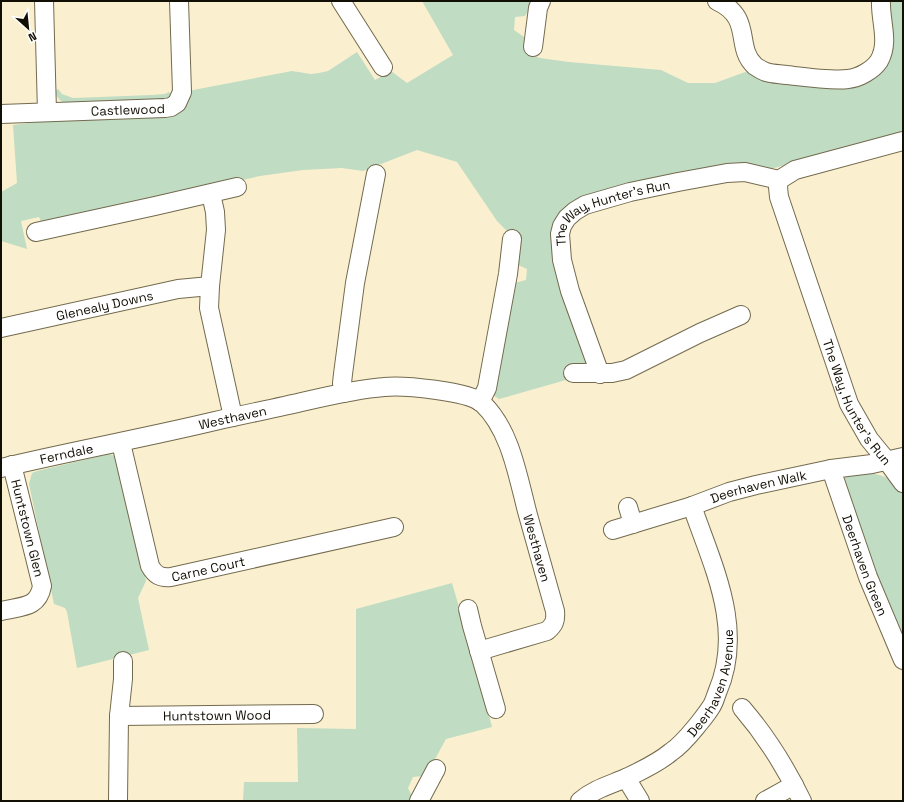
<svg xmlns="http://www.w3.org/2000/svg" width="904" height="802" font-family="'Space Grotesk',sans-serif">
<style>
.green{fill:#c0dcc3}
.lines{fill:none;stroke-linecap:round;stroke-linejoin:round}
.minor-casing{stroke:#736a4e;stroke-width:20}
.minor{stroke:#fff;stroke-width:18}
.labels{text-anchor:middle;stroke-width:3;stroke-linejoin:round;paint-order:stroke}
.street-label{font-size:13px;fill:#110e04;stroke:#fefefe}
</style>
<rect width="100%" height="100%" fill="#faf0d0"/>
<g class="green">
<polygon points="422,1 534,1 525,16 515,17 514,30 524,37 527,54 540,58 569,62 661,70 688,83 715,83 748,71 870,74 889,1 903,1 903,135 852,149 774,168 759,169 561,215 588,362 571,372 566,380 499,399 493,395 514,283 526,280 527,269 518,265 513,237 497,221 457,162 417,150 363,171 342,168 303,170 260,176 47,224 42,224 39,217 21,221 27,249 1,241 1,192 17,183 13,125 38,122 121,119 170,115 188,91 292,71 311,74 319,73 328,71 357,52 375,80 391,71 407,83 453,55"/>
<path d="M 58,89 L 62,94 L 73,98 L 152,95 L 165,94 L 169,92 L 173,95 L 169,99 L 66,104 C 60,101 57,97 54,91 Z"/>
<polygon points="109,454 116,456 119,460 146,581 138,598 149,650 77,668 67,612 65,608 54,604 29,484 32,473 37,471"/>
<path d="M 867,472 C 886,476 892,478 903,494 L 903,641 L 901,641 L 842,481 L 846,476 Z"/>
<polygon points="452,583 489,710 488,711 492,727 446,739 428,772 423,776 413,777 408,788 412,796 413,801 243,801 244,782 298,782 297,728 356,729 356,609"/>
</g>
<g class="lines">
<defs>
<g id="minor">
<polyline points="44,1 47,112"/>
<polyline points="341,1 383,67"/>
<path d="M 717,1 C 754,18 734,47 755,66 C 758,68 763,71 766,72 C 772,74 780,74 787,75 C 804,77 832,81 848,79 C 859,78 873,70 879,61 C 890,42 880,21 881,1"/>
<polyline points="533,47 538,8 541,1"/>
<path id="s1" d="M 1,114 L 165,108 L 171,107 L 177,103 L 182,92 L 179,1"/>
<path id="s2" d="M 903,141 L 795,170 L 779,180 L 778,187 L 779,197 L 849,404 L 869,439 L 887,461 L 903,483"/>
<polyline points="211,194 215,212 216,230 210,286 209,308 233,417"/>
<polyline points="36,232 155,206 237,187"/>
<path id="s3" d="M 1,328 L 178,289 L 210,286"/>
<polyline points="573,373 612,373 626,370 700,333 741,315"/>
<path id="s4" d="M 600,374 L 570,291 L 562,260 L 560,234 L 562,226 L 567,218 L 575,211 L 585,205 L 630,192 L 678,182 L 727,173 L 745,172 L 779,180"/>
<polyline points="344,393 342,383 343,374 355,283 376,174"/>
<polyline points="480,402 487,388 508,274 512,239"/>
<path id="s5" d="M 121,443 L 150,566 C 155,575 160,578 171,577 L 394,527"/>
<path id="s6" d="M 1,468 C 72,451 144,438 215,421 C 246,414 276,408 306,401 C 332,395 358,389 384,387 C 403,385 468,391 482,403 C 511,430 518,478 528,515 C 537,547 546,579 555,611 C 556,621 554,625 547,631 L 479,651"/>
<path id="s7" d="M 831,469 L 868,577 L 903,660"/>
<polyline points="628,507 633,524"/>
<path id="s8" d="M 613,530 L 692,506 L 729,492 L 756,485 L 831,469 L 872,464 L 903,457"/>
<polyline points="468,609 472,626 496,709"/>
<path d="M 1,611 C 20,606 38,609 42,586 L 12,465"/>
<path d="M 742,708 C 766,736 786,768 802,801"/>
<path id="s9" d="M 119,716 L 314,714"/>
<polyline points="626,778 640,801"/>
<polyline points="118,801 119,716 123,679 123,661"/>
<polyline points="419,801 436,769"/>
<path id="s10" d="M 580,801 C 594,789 610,785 626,778 C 641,771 658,763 671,752 C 683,744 691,733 700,722 C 704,717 708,712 711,707 C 714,703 715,698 717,693 C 745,629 713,567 692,506"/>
<polyline points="765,801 794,785"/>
</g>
</defs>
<use href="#minor" class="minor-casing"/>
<use href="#minor" class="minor"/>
</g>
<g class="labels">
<g class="street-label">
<text dy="5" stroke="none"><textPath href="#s1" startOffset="127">Castlewood</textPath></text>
<text dy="5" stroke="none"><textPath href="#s4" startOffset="204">The Way, Hunter's Run</textPath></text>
<text dy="5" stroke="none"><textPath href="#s3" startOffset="106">Glenealy Downs</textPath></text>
<text dy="5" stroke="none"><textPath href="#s2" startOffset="368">The Way, Hunter's Run</textPath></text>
<text dy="5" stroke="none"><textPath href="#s6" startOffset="237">Westhaven</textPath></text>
<text dy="5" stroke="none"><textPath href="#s6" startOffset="67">Ferndale</textPath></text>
<text dy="5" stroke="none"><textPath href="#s8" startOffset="152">Deerhaven Walk</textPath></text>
<text transform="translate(28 528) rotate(76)" y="5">Huntstown Glen</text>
<text dy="5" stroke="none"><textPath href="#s6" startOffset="649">Westhaven</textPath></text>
<text dy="5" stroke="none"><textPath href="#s7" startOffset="102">Deerhaven Green</textPath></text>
<text dy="5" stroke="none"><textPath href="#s5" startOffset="190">Carne Court</textPath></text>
<text dy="5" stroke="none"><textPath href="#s10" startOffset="187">Deerhaven Avenue</textPath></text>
<text dy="5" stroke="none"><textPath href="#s9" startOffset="98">Huntstown Wood</textPath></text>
</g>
</g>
<rect width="904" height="802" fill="none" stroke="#110e04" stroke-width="4"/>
<g transform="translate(28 28) rotate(153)" stroke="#fefefe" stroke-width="3" paint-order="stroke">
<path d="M0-3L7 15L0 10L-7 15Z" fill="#110e04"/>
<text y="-6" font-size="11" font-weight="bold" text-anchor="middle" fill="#110e04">N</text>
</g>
</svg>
